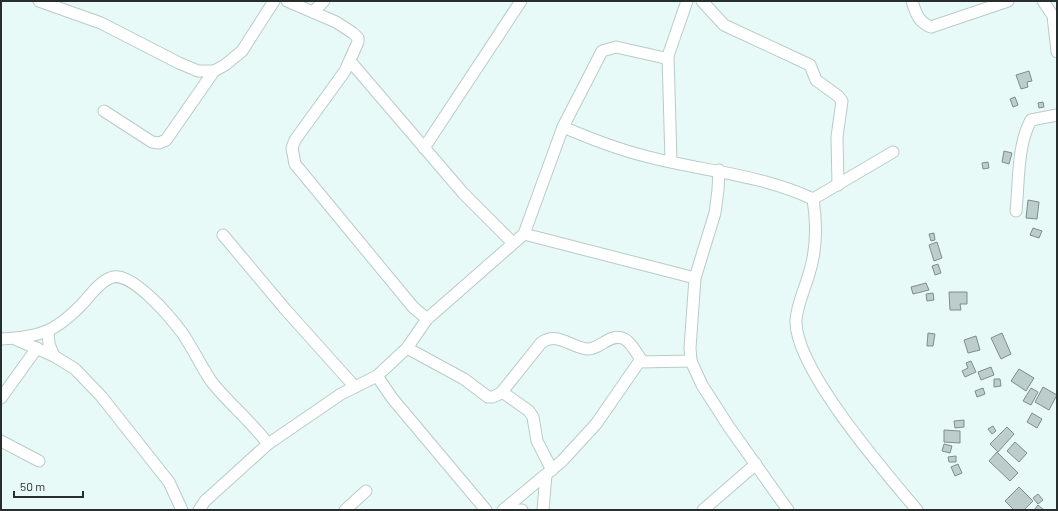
<svg xmlns="http://www.w3.org/2000/svg" width="1058" height="511" font-family="Barlow,sans-serif">
<style>
.building{fill:#bccdca;stroke:#7d8d8b}
.lines{fill:none;stroke-linecap:round;stroke-linejoin:round}
.minor-casing{stroke:#b9cbc8;stroke-width:13}
.minor{stroke:#fff;stroke-width:11}
</style>
<rect width="100%" height="100%" fill="#e8faf7"/>
<g class="building">
<polygon points="1029,71 1032,81 1027,82 1028,87 1021,89 1016,75"/>
<polygon points="1015,97 1018,105 1013,107 1010,99"/>
<polygon points="1043,102 1044,107 1039,108 1038,103"/>
<polygon points="1004,151 1012,153 1009,164 1002,162"/>
<polygon points="988,162 989,168 983,169 982,163"/>
<polygon points="1028,200 1039,202 1037,219 1026,218"/>
<polygon points="1033,228 1042,231 1039,238 1030,235"/>
<polygon points="934,233 935,240 931,241 929,234"/>
<polygon points="937,242 942,258 934,261 929,245"/>
<polygon points="938,264 941,273 935,275 932,266"/>
<polygon points="926,283 929,290 913,294 911,287"/>
<polygon points="949,292 967,292 967,304 960,304 961,310 950,310"/>
<polygon points="933,293 934,300 927,301 926,294"/>
<polygon points="928,333 935,334 933,346 927,346"/>
<polygon points="1002,333 1011,354 1001,359 991,338"/>
<polygon points="976,336 980,350 968,353 964,340"/>
<polygon points="971,361 976,372 965,377 962,371 968,368 966,363"/>
<polygon points="991,367 994,375 981,380 978,372"/>
<polygon points="1019,369 1034,378 1026,391 1011,381"/>
<polygon points="994,379 1000,379 1001,386 994,387"/>
<polygon points="1043,387 1057,395 1049,410 1035,402"/>
<polygon points="983,388 985,394 977,397 975,391"/>
<polygon points="1031,388 1038,392 1031,405 1023,401"/>
<polygon points="1032,413 1042,419 1037,428 1027,422"/>
<polygon points="964,420 964,427 955,428 954,421"/>
<polygon points="993,426 996,431 992,434 988,429"/>
<polygon points="1007,427 1014,434 998,452 990,444"/>
<polygon points="944,430 960,431 960,443 944,442"/>
<polygon points="1015,442 1027,453 1019,462 1007,451"/>
<polygon points="944,444 952,446 950,453 942,451"/>
<polygon points="997,452 1018,473 1010,481 989,461"/>
<polygon points="956,456 956,462 949,462 948,457"/>
<polygon points="958,464 962,473 955,476 951,467"/>
<polygon points="1019,487 1033,501 1024,510 1014,510 1005,501"/>
<polygon points="1038,494 1043,500 1038,504 1033,498"/>
<polygon points="1038,505 1044,510 1034,510"/>
</g>
<g class="lines">
<defs>
<g id="minor">
<polyline points="39,1 101,23 179,63 198,71 214,71 225,65 242,51 274,1"/>
<polyline points="702,1 724,25 810,65 816,80 838,96 842,101 837,137 838,185"/>
<path d="M 912,1 C 916,13 918,22 931,27 L 1008,1"/>
<polyline points="1043,1 1053,16 1057,52"/>
<polyline points="313,12 324,1"/>
<polyline points="668,56 671,161"/>
<polyline points="350,61 463,193 513,243"/>
<polyline points="104,111 152,142 159,143 166,140 214,71"/>
<path d="M 563,127 C 589,138 614,148 641,155 C 699,171 757,173 813,199 L 893,152"/>
<polyline points="424,148 521,1"/>
<polyline points="719,170 718,190 715,213 695,278 690,348 691,361 702,385 729,427 788,510"/>
<path d="M 813,199 C 817,224 817,249 809,274 C 805,288 797,305 796,320 C 794,368 886,473 917,510"/>
<path d="M 1016,211 C 1019,183 1017,145 1031,120 L 1057,115"/>
<polyline points="524,234 695,278"/>
<polyline points="223,235 285,309 355,387"/>
<polyline points="427,319 524,234 563,127 602,51 616,47 665,58 668,56 687,1"/>
<polyline points="48,332 49,344 54,356"/>
<path d="M 1,339 C 42,337 57,331 85,301 C 92,293 100,282 110,278 C 130,268 172,319 183,334 C 193,349 201,366 211,381 C 228,403 251,421 268,444"/>
<polyline points="15,339 54,356 75,369 101,396 169,482 182,510"/>
<polyline points="407,348 464,379 488,397 493,397 501,393 505,394 529,411 533,417 537,441 552,470"/>
<polyline points="377,376 392,398 486,510"/>
<path d="M 501,393 L 541,343 C 557,331 570,347 587,349 C 599,350 609,334 622,338 C 630,340 637,354 642,361"/>
<polyline points="1,398 37,348"/>
<polyline points="1,441 39,461"/>
<polyline points="199,510 205,501 268,444 341,394 377,376 407,348 427,319 413,307 295,164 292,148 295,140 345,71 358,42 358,38 353,33 336,22 287,1"/>
<polyline points="345,510 366,491"/>
<polyline points="503,510 562,461 596,424 639,362 691,361"/>
<polyline points="514,510 522,510"/>
<polyline points="543,510 546,475"/>
<polyline points="703,510 756,464"/>
</g>
</defs>
<use href="#minor" class="minor-casing"/>
<use href="#minor" class="minor"/>
</g>
<rect width="1058" height="511" fill="none" stroke="#272e2d" stroke-width="4"/>
<path d="M14 491v6h69v-6" fill="none" stroke="#272e2d" stroke-width="2"/>
<text x="20" y="491" font-size="12" fill="#272e2d" stroke="#e8faf7" stroke-width="3" paint-order="stroke">50 m</text>
</svg>
